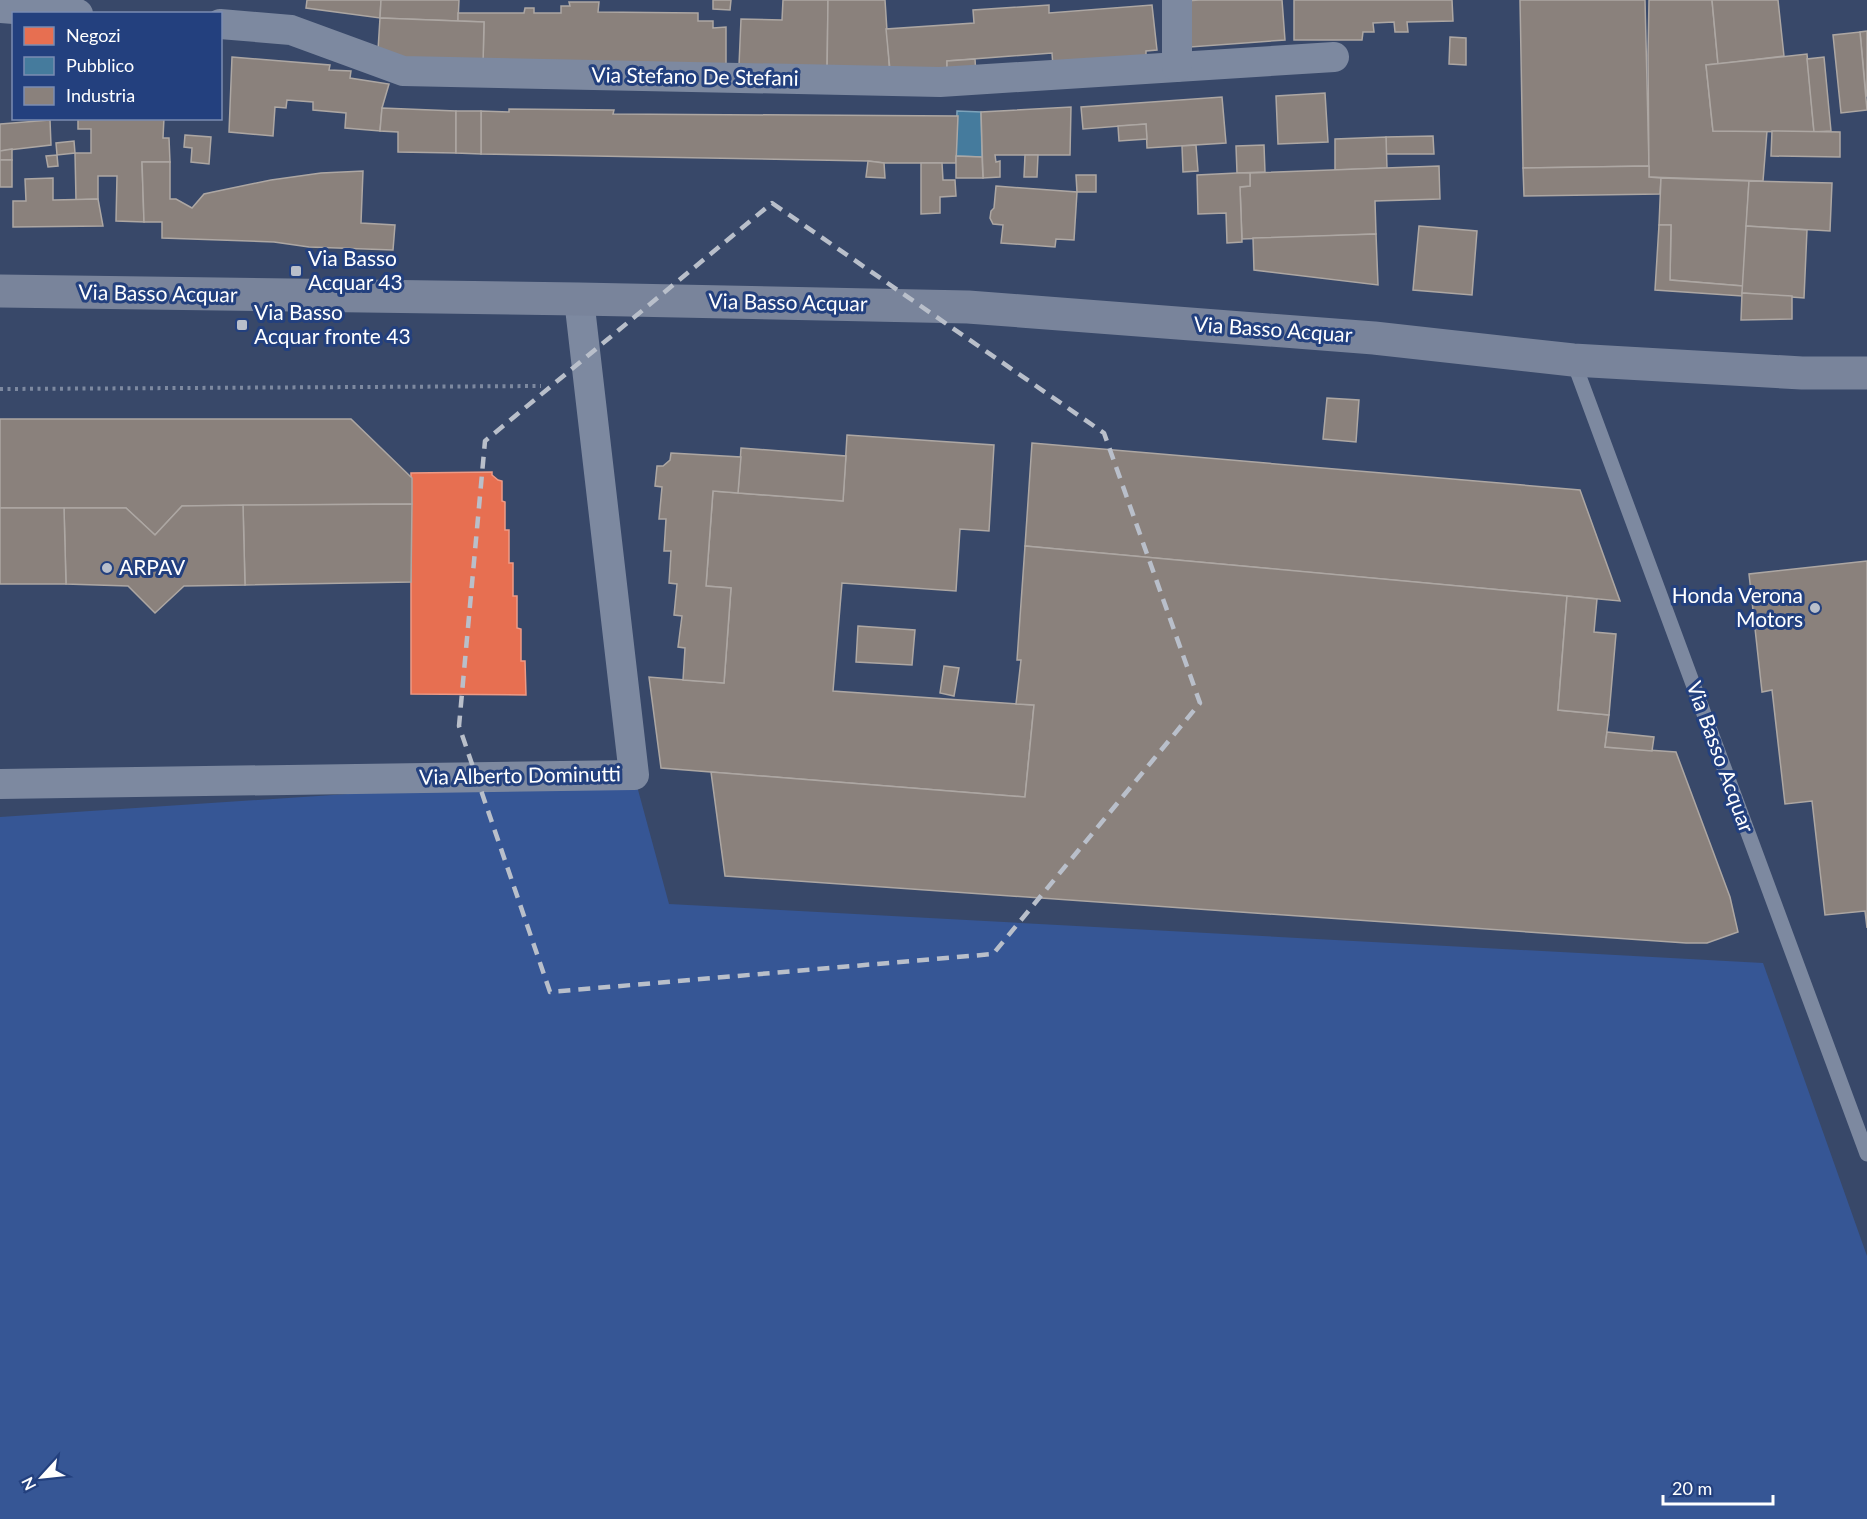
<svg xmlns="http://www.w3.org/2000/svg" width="1867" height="1519" font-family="Lato,sans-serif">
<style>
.green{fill:#365695}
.shops{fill:#e76f51;stroke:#ee9a85;stroke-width:1.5}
.public{fill:#457b9d;stroke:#7da3ba;stroke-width:1.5}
.industry{fill:#8a817c;stroke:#ada7a3;stroke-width:1.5}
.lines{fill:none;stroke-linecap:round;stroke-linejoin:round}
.path{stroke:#7d89a0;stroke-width:4;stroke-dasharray:3 4.5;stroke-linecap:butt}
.service{stroke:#7d89a0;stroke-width:15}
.minor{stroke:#7d89a0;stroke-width:30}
.secondary{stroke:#79849b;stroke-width:33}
.marked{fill:none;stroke:#b9bfca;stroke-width:4.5;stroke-dasharray:12 8;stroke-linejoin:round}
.poi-dot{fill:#b9bfca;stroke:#23407e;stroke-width:2}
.labels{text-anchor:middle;stroke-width:6;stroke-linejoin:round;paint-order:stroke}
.street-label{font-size:21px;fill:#fff;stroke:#23407e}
.poi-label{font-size:21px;fill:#fff;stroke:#23407e;text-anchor:start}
</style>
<rect width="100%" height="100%" fill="#384869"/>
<polygon class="green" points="634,775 669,904 1763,963 1867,1256 1867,1519 0,1519 0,817"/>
<polygon class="shops" points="492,472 492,475 498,480 502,481 502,501 505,502 505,530 509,530 509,563 513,563 513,596 517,596 517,628 521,629 521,661 525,661 526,695 411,694 411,473"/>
<polygon class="public" points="957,111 981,112 982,157 956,156"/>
<g class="industry">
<polygon points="307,0 381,0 380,18 306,8"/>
<polygon points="381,0 459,0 458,21 380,18"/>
<polygon points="713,0 731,0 730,10 713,9"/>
<polygon points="783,0 828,0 827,75 739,65 741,19 782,20"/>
<polygon points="828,0 885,0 890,78 827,75"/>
<polygon points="1199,0 1282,0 1285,40 1190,47 1186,1"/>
<polygon points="1294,0 1452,0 1453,21 1407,22 1408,32 1395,32 1394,22 1373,23 1374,32 1363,32 1362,40 1294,40"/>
<polygon points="1520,0 1645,0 1649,166 1523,168"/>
<polygon points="1649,0 1712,0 1718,64 1706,65 1713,131 1767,131 1763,181 1649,177 1648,55"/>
<polygon points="1712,0 1778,0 1784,56 1718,64"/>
<polygon points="569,2 599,2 598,12 698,13 698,21 713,21 713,28 726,27 726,68 483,65 484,22 458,21 458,13 524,13 525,8 534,8 534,13 561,13 561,6 570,6"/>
<polygon points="1049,5 1049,13 1152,5 1157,50 1146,51 1146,58 1053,67 1052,53 947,61 947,69 890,70 886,29 974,23 973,10"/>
<polygon points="380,18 484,22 483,65 411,62 378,50"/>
<polygon points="1867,31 1867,96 1866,96 1860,32"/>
<polygon points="1860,32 1867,110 1841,113 1833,35"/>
<polygon points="1450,37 1466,38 1466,65 1449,64"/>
<polygon points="1807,54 1814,132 1713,131 1706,65"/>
<polygon points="232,57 330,65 329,70 351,71 350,78 389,84 382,108 380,131 345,128 346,113 313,110 313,102 287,100 286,108 275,107 273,136 229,132"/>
<polygon points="1824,57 1831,131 1814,132 1807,59"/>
<polygon points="975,59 976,75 947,69 947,61"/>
<polygon points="1325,93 1328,142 1278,144 1276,96"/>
<polygon points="1222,97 1226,143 1147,148 1146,124 1083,129 1081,107"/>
<polygon points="1071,107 1070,155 995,155 996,162 1000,161 1000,177 983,178 981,112"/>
<polygon points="382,108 456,111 456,153 398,152 398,132 380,131"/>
<polygon points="509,109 614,110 613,114 958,116 956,163 884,163 868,161 481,154 481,111 509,112"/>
<polygon points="456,111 481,111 481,154 456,153"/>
<polygon points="78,118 164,118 163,138 169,138 170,162 142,162 144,222 116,221 117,176 98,176 98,199 76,200 75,153 91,153 91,129 78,129"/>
<polygon points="50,120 51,145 0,151 0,124"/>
<polygon points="1146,124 1147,139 1119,141 1118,126"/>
<polygon points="1772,131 1840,132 1840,157 1771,156"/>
<polygon points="185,135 211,137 209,164 191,162 192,148 184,147"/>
<polygon points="1433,136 1434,154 1386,154 1386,137"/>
<polygon points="1386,137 1387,168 1335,170 1335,139"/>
<polygon points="74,141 75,153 57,155 56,143"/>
<polygon points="1196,145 1198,171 1183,172 1182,146"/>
<polygon points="1264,145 1265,172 1237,173 1236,146"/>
<polygon points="12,149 12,160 0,160 0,151"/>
<polygon points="57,155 58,166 48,167 46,156"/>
<polygon points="1025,155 1038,155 1037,177 1024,177"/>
<polygon points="956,156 982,157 983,178 956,178"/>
<rect x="0" y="160" width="12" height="27"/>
<polygon points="868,161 884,163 885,178 866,177"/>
<polygon points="142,162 170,162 170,199 176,199 192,208 204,194 213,192 271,180 321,173 363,171 361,223 395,225 393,250 309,247 274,242 162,238 162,222 144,222"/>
<polygon points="921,163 942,163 943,180 955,180 956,196 940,197 940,213 921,214"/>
<polygon points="1439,166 1440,199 1375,201 1376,234 1242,239 1240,187 1250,186 1250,173"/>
<polygon points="1649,166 1649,177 1661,178 1660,194 1524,196 1523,168"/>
<polygon points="1237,173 1250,173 1250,186 1240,187 1242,242 1227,243 1226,213 1198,214 1197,175"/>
<polygon points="1076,175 1096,175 1096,192 1077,192"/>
<polygon points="53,178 53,200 98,199 103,226 13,227 13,201 26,201 25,179"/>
<polygon points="1661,178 1749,181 1743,286 1670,280 1671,225 1659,225"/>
<polygon points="1749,181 1832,183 1830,231 1746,226"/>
<polygon points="996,186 1077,192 1074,240 1056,239 1055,247 1001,243 1003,225 993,224 990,218 991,211 994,208"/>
<polygon points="1659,225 1671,225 1670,280 1743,286 1742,296 1655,290"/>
<polygon points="1419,226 1477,231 1472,295 1413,290"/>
<polygon points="1746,226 1807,230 1804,298 1742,293"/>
<polygon points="1376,234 1378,285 1254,270 1253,238"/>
<polygon points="1742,293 1792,296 1792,319 1741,320"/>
<polygon points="1327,398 1359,400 1356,442 1323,439"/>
<polygon points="0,419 351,419 412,478 412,504 182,506 155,535 126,508 0,508"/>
<polygon points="847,435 994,445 989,531 960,529 956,591 842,583 833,691 1034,705 1025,797 661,768 649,677 724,683 731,588 706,586 713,491 843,501"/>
<polygon points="1032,443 1580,490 1620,601 1025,546"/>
<polygon points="741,448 846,456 843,501 738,493"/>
<polygon points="671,453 741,457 738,493 713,491 706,586 731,588 724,683 683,680 685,648 678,647 682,616 674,615 677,584 669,583 671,551 664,551 666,519 659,519 662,487 655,486 657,466 663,466 670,460"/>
<polygon points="412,504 411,582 245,585 243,505"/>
<polygon points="243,505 245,585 184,586 155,613 128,586 66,584 64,508 126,508 155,535 182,506"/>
<polygon points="0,508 64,508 66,584 0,584"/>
<polygon points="1025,546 1567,596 1558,710 1609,715 1605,747 1676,752 1730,897 1738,932 1707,943 1686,943 725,876 711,772 1025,797 1034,705 1016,704 1021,660 1017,660"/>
<polygon points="1867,561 1867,928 1865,911 1825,915 1812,801 1785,804 1772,690 1762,692 1749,574"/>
<polygon points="1567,596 1597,599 1594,632 1616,634 1609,715 1558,710"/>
<polygon points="858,626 915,630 912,665 856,662"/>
<polygon points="944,666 959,668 954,696 940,693"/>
<polygon points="1607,732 1654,737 1652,751 1605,747"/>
</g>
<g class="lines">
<polyline class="path" points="0,389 541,386"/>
<polyline class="service" points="1573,360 1867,1154"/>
<g class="minor">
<polyline points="0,8 78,14"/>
<polyline points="220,24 291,30 403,71 940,82 1334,57"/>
<polyline points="1177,67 1177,0"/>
<polyline points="0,784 634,775 579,299"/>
</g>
<polyline class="secondary" points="0,291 579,299 968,307 1374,338 1573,360 1802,373 1867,373"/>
</g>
<path class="marked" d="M 772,203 L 1104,433 L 1200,703 L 993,954 L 550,992 L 459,726 L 485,441 Z"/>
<g class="poi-dot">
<rect x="290" y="265" width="12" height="12" rx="3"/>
<rect x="236" y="319" width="12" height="12" rx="3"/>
<circle cx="107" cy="568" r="6"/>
<circle cx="1815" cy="608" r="6"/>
</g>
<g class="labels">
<g class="street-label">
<text transform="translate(695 77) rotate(1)" y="7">Via Stefano De Stefani</text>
<text transform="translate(158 294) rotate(1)" y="7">Via Basso Acquar</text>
<text transform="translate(788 303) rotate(1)" y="7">Via Basso Acquar</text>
<text transform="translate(1273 330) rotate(4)" y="7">Via Basso Acquar</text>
<text transform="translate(1720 757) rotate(70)" y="7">Via Basso Acquar</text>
<text transform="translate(520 776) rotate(-1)" y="7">Via Alberto Dominutti</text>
</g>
<g class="poi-label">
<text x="308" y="266">Via Basso<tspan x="308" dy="24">Acquar 43</tspan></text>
<text x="254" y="320">Via Basso<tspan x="254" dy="24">Acquar fronte 43</tspan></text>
<text x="119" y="575">ARPAV</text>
<text x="1803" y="603" text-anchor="end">Honda Verona<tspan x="1803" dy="24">Motors</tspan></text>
</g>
</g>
<rect x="12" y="12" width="210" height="108" fill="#23407e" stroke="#7b8cb2" stroke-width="1.5"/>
<rect x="24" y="27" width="30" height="18" fill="#e76f51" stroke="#7b8cb2" stroke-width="1.5"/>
<text x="66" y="42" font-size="18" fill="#ffffff">Negozi</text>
<rect x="24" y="57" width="30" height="18" fill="#457b9d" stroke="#7b8cb2" stroke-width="1.5"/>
<text x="66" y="72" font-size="18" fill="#ffffff">Pubblico</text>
<rect x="24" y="87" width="30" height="18" fill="#8a817c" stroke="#7b8cb2" stroke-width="1.5"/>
<text x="66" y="102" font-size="18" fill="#ffffff">Industria</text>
<g transform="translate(42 1477) rotate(243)" stroke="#23407e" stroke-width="4.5" paint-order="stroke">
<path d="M0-4.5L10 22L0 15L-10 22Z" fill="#ffffff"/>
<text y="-9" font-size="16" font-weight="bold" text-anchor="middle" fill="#ffffff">N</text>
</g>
<path d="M1663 1495v9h110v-9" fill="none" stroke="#ffffff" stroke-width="3"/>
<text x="1672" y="1495" font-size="18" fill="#ffffff" stroke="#23407e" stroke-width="4.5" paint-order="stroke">20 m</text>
</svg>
